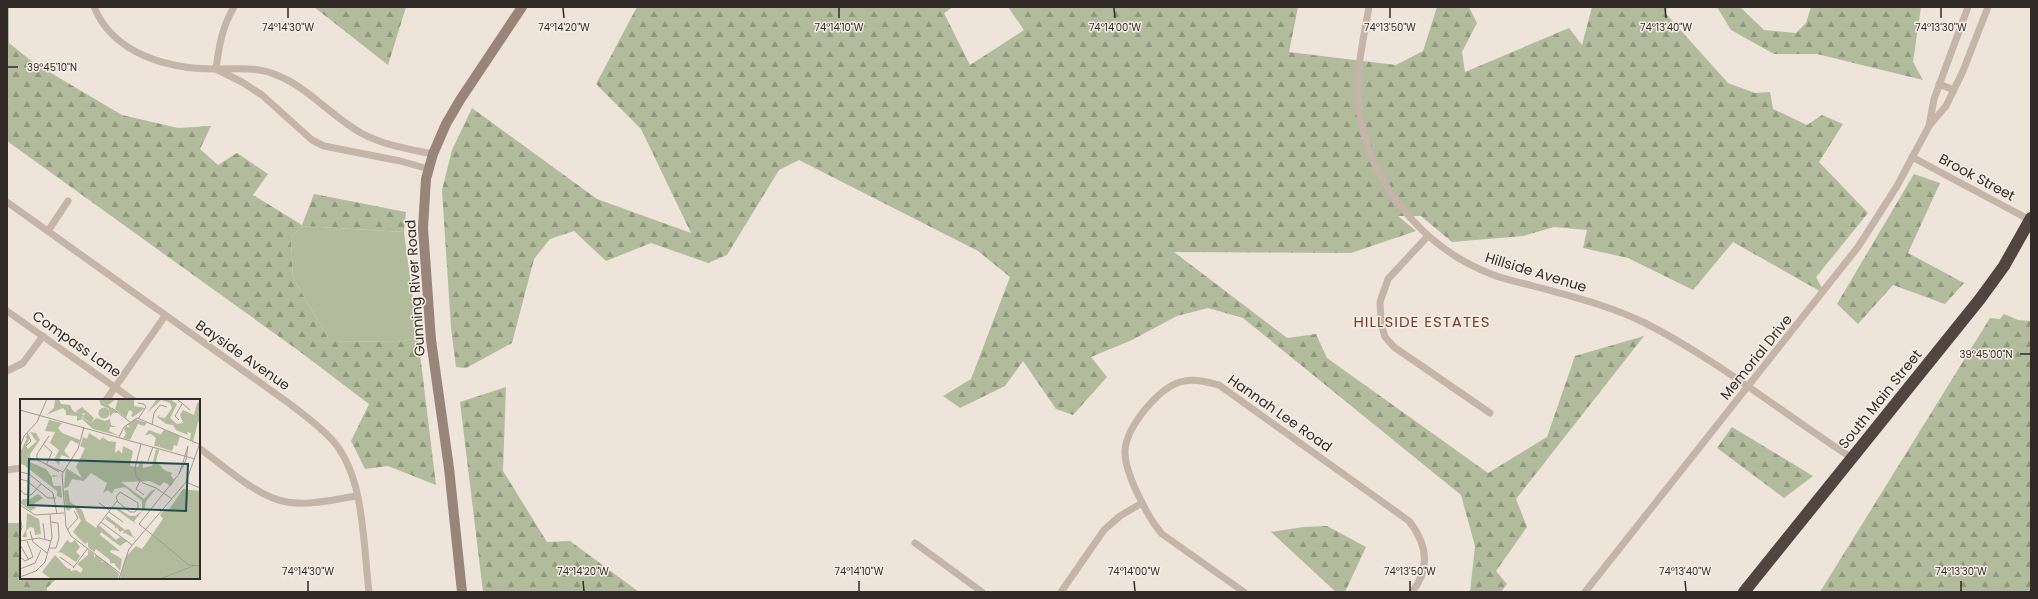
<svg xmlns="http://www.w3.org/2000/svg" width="2038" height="599" font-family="Poppins,sans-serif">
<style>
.green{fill:#b2bb9c}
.forest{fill:url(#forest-firs)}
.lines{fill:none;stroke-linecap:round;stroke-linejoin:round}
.street{stroke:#c5b4a8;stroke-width:7}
.secondary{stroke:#988479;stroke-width:10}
.highway{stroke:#52453f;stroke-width:12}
.ticks{fill:none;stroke:#322a27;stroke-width:1.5}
.labels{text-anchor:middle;stroke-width:3;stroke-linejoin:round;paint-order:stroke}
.street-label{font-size:14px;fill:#322a27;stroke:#f7efe6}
.neighbourhood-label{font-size:15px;letter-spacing:1px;fill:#793a29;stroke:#f7efe6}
.inset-road{fill:none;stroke:#a39a92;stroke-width:1}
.view{fill:#214d4f;fill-opacity:0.15;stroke:#214d4f;stroke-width:2}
.inset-edge{fill:none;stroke:#322a27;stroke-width:2}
.ticks-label{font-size:10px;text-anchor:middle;fill:#322a27;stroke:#f7efe6;stroke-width:3;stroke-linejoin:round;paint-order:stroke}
</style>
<defs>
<pattern id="forest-firs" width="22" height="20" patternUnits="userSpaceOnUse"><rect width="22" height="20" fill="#b2bb9c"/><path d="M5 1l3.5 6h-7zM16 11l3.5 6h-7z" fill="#91987f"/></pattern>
</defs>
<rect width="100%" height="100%" fill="#eee4da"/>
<polygon class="green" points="303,226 404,232 418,338 397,342 330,341 293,278 291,236"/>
<g class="forest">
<polygon points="7,7 9,7 9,43 34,63 122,115 178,128 211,126 200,149 218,165 237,153 268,174 253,195 302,225 314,194 406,212 404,232 303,226 291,236 293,278 330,341 397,342 418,338 436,485 388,466 365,469 351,441 369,404 299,351 7,141"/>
<polygon points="314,7 406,7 388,65"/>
<polygon points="637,7 953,7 944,13 970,65 1024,30 1008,7 1298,7 1289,52 1396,65 1423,51 1437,7 1469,7 1477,23 1462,52 1465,72 1569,28 1582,45 1592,7 1667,7 1666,14 1728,83 1755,93 1770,92 1773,109 1807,125 1822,115 1843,124 1819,162 1868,213 1816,277 1825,294 1733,242 1693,290 1628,258 1583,248 1587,230 1554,227 1523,236 1452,242 1421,216 1398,216 1416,231 1351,253 1174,252 1287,338 1316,334 1327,358 1488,473 1547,437 1575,356 1644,336 1516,499 1527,527 1496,571 1507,584 1501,592 1470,592 1475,546 1461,495 1243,318 1208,308 1177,316 1132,340 1091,357 1107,377 1073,415 1056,409 1023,361 1005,386 960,408 943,396 971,379 1010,277 978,251 799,160 779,170 727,255 708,263 651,243 606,261 574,231 550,239 534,259 512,343 466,368 456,367 451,328 442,190 452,150 472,108 597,199 691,233 641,129 596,84"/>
<polygon points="1717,7 1740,7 1764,30 1796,33 1806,23 1811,7 1921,7 1913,62 1923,80 1817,54 1774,54 1731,30"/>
<polygon points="1914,174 1940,183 1908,253 1964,283 1945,304 1893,285 1858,324 1837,304"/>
<polygon points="2004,314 2018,320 2031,321 2031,592 1820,592 1990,318 2000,319"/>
<polygon points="506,387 503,471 547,542 570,541 639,592 483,592 460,402"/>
<polygon points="1732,427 1813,476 1784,498 1717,448"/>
<polygon points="7,523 21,523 21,578 57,578 47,588 47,592 7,592"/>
<polygon points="1327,526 1366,547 1345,592 1336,592 1271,532 1303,527"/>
</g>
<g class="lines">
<g class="street">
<path d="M 94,7 C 114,55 169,69 216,69 C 239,69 257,66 279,76 C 310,89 332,117 361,133 C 383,145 408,149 433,154"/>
<path d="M 1369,7 C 1364,36 1357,65 1358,95 C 1361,174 1419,246 1491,274 C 1503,279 1517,282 1530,285 C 1569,296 1609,305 1645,323 C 1716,359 1784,414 1852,458"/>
<polyline points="1968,7 1934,99 1929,126 1946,106 1963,71 1988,7"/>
<polyline points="216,69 242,82 262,95 312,140 324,146 400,161 429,169"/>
<path d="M 216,69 C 219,46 222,27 234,7"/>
<polyline points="1939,84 1954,90"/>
<polyline points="1912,157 2030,220"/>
<path d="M 7,202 L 290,404 C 305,416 321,427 334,442 C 365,479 363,545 369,592"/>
<polyline points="48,231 68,201"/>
<polyline points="1427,237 1388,279 1380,302 1381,323 1385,337 1394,347 1490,413"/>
<polyline points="7,311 133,400"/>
<polyline points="7,371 23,363 43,336"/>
<polyline points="106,400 165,316"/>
<path d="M 199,448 C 223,465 258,498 287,502 C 309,506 335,499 357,496"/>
<polyline points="7,470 21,468"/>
<polyline points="915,543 982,592"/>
<polyline points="1061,592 1104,530 1120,516 1142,503"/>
<path d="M 1244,592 L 1162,534 C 1148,518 1124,472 1125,451 C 1126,427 1158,389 1180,382 C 1194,378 1206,382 1219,385 L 1409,521 C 1427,544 1431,568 1412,592"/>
<polyline points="1585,592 1858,247 1897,186 1929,126"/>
</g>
<polyline class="secondary" points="462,592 449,468 431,340 423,228 426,179 433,154 446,124 460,100 522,7"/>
<polyline class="highway" points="1744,592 1980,299 2004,266 2031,218"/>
</g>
<path class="ticks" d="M 288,8 L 288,18M 563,8 L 564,18M 839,8 L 839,18M 1114,8 L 1115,18M 1390,8 L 1390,18M 1665,8 L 1666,18M 1941,8 L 1941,18M 8,67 L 18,67M 2020,354 L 2030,354M 308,581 L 308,591M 583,581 L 584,591M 859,581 L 859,591M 1134,581 L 1135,591M 1410,581 L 1410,591M 1685,581 L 1686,591M 1961,581 L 1961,591"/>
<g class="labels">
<g class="street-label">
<text transform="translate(1977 177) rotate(28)" y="5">Brook Street</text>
<text transform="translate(1536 272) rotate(17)" y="5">Hillside Avenue</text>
<text transform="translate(415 288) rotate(-94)" y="5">Gunning River Road</text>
<text transform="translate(77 344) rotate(35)" y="5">Compass Lane</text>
<text transform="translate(243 355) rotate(35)" y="5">Bayside Avenue</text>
<text transform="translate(1756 357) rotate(-51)" y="5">Memorial Drive</text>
<text transform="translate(1880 399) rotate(-51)" y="5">South Main Street</text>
<text transform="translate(1280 413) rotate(35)" y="5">Hannah Lee Road</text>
</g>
<g class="neighbourhood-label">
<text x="1422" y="327">HILLSIDE ESTATES</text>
</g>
</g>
<g transform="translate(20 399)">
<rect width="180" height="180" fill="#eee4da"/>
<path d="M 62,8 L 74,19 L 71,24 L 63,19 L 65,14 L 60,15 L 56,12 ZM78.5 14a5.5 5.5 0 1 1 11 0a5.5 5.5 0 1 1-11 0Z" fill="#b2bb9c"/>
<path d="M 35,0 L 39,0 L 41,5 L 50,6 L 53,12 L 64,16 L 62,19 L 71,24 L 76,19 L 85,22 L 90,20 L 91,26 L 97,28 L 90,28 L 89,32 L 100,37 L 73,30 L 62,20 L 57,22 L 57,17 L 46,16 L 46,12 L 43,9 L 26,16 L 34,9 ZM 79,0 L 95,1 L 88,6 L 98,14 L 93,14 L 90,18 L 89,10 L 81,6 ZM 98,0 L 114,0 L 114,7 L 125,9 L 113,18 L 111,17 L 113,13 L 109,11 L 106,19 L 95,10 ZM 137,0 L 150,0 L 157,5 L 150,19 L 157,25 L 163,24 L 160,16 L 163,11 L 174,16 L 177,4 L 180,3 L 180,24 L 178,23 L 173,42 L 170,41 L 171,34 L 167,33 L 168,36 L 156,31 L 153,26 L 146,25 L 137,18 L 140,15 L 139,18 L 145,19 L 152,9 L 150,4 L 141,1 L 127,14 ZM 115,20 L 127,24 L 124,27 L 118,25 L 110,41 L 103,39 L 106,35 L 104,30 L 106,27 L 110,29 L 108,25 ZM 29,21 L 42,24 L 38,29 L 42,34 L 60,41 L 58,45 L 51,41 L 44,52 L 50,59 L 41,56 L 39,66 L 34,61 L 39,51 L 30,44 L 35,33 L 25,32 ZM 129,31 L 142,36 L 139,48 L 134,47 L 136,39 L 131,35 L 125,36 ZM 10,33 L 16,34 L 20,41 L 10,55 L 10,63 L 26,70 L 32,78 L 33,76 L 40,77 L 32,78 L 32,82 L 34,87 L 41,87 L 42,99 L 37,97 L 37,92 L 4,66 L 0,65 L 0,54 L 7,39 L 5,38 L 8,36 L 10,39 L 6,47 L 8,50 L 18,41 L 16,42 ZM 69,34 L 80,41 L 83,38 L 88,42 L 96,43 L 95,54 L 99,51 L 102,55 L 103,47 L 113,52 L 110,67 L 118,68 L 122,61 L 123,69 L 132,67 L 136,50 L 139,51 L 136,62 L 144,71 L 152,74 L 151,77 L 154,81 L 151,87 L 144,83 L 140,87 L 130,82 L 101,83 L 124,100 L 131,92 L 136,90 L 126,102 L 125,109 L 114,122 L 116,125 L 97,111 L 99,110 L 110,117 L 115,117 L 122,112 L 122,102 L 105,88 L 94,90 L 92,95 L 88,91 L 83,94 L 87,84 L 71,74 L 64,82 L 52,80 L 48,88 L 44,89 L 46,69 L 62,79 L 56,68 L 65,49 L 60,47 L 63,38 L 67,40 ZM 163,90 L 180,92 L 180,180 L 100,180 L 105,159 L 116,147 L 122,150 L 143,120 L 140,116 L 145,110 L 148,112 ZM 48,91 L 50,103 L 62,111 L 66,122 L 76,129 L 79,126 L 96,141 L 100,138 L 107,142 L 100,147 L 81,133 L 80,136 L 100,152 L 91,151 L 90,153 L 102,160 L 100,172 L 94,164 L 90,164 L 90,161 L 76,150 L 74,153 L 68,148 L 68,143 L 65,145 L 53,133 L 61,122 L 54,107 L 48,112 L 46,110 L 44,92 ZM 18,95 L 23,99 L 12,106 L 16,109 L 11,111 L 12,113 L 0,104 L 3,100 L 10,100 ZM 7,114 L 19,120 L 21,135 L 15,136 L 14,129 L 10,128 L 6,132 L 7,138 L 2,138 L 6,131 ZM 87,117 L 105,131 L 109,130 L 114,139 L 105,134 L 103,135 L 104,131 L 100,133 L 97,128 L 95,130 L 95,127 L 85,120 ZM 47,141 L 51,144 L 55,141 L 60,148 L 56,153 L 60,157 L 56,163 L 41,153 L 38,154 ZM 68,151 L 74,155 L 74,159 L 76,156 L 83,161 L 81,163 L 85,162 L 99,175 L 98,180 L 31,180 L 22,173 L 35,156 L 47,169 L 51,170 L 50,172 L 56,171 L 61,174 L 63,170 L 57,165 L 68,156 Z" fill="#b2bb9c"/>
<path d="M 175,106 L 180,110 L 180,118 L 172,122 L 180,124 L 180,138 L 174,130 L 164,131 L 164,127 L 170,125 L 158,116 L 163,111 L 168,114 L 171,111 L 175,114 L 177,110 L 173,107 ZM 149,141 L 163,148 L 167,155 L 180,154 L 180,166 L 171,165 L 162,159 L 162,154 L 156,154 L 145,146 Z" fill="#b2bb9c"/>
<path d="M 144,31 L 160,37 L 157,47 L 154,46 L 152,52 L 139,48 L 140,45 L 136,42 Z" fill="#b2bb9c"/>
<path class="inset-road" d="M 157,0 L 170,11M 92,9 L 110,23M 0,11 L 175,60M 118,20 L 126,8 L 124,5 L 118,4M 159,21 L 155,17 L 162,5M 132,26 L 134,14 L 140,6 L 147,8M 64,28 L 58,50 L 42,75 L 46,127 L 51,137 L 100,174M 29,37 L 17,55 L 17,61 L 43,73M 99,38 L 104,28 L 117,19 L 179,45M 23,45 L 32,53 L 26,66M 121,45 L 115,69 L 116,77 L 123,84 L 136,89 L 152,100M 6,47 L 11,42 L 7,34M 168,47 L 166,61 L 159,75 L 165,57 ZM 0,48 L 4,37 L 17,23 L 27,0M 128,62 L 133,48M 27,66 L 39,73M 0,73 L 9,75 L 33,94 L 37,115M 159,75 L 119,125 L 169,166 L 180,167M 0,80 L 7,82 L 28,99 L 36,99M 120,82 L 116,90 L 124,96M 166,83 L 180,89M 0,90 L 4,95 L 11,96 L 21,85M 100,93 L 118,104 L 118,109 L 115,113 L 110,113 L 98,103 L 96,98 ZM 79,104 L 89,111M 0,106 L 15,116 L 44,114M 89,113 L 103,123M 0,117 L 2,128 L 0,134M 81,123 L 112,146M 23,124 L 25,140M 77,128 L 97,102M 47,131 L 58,119 L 54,112M 10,132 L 13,143 L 27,154M 0,142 L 19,139 L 31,142M 0,146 L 9,161M 29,149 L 36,149 L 39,139 L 38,124 L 31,123M 0,158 L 5,162 L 13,158 L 7,142M 40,158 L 54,168M 53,169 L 68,149M 0,170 L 15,164 L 21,151M 0,178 L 16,172 L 25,163 L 32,138 L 30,115M 99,180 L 109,150 L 166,83 L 180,44M 140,180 L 173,167"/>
<path class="view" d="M 9,60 L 168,65 L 166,112 L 8,106 Z"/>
<rect width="180" height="180" class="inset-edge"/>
</g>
<g class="ticks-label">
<text x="288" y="31">74°14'30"W</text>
<text x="564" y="31">74°14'20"W</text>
<text x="839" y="31">74°14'10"W</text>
<text x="1115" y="31">74°14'00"W</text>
<text x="1390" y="31">74°13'50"W</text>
<text x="1666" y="31">74°13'40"W</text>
<text x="1941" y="31">74°13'30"W</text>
<text x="52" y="71">39°45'10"N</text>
<text x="1986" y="358">39°45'00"N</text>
<text x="308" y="575">74°14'30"W</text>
<text x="583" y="575">74°14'20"W</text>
<text x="859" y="575">74°14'10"W</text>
<text x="1134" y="575">74°14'00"W</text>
<text x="1410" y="575">74°13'50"W</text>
<text x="1685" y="575">74°13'40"W</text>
<text x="1961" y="575">74°13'30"W</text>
</g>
<rect width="2038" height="599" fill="none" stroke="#322a27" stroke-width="16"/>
</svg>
